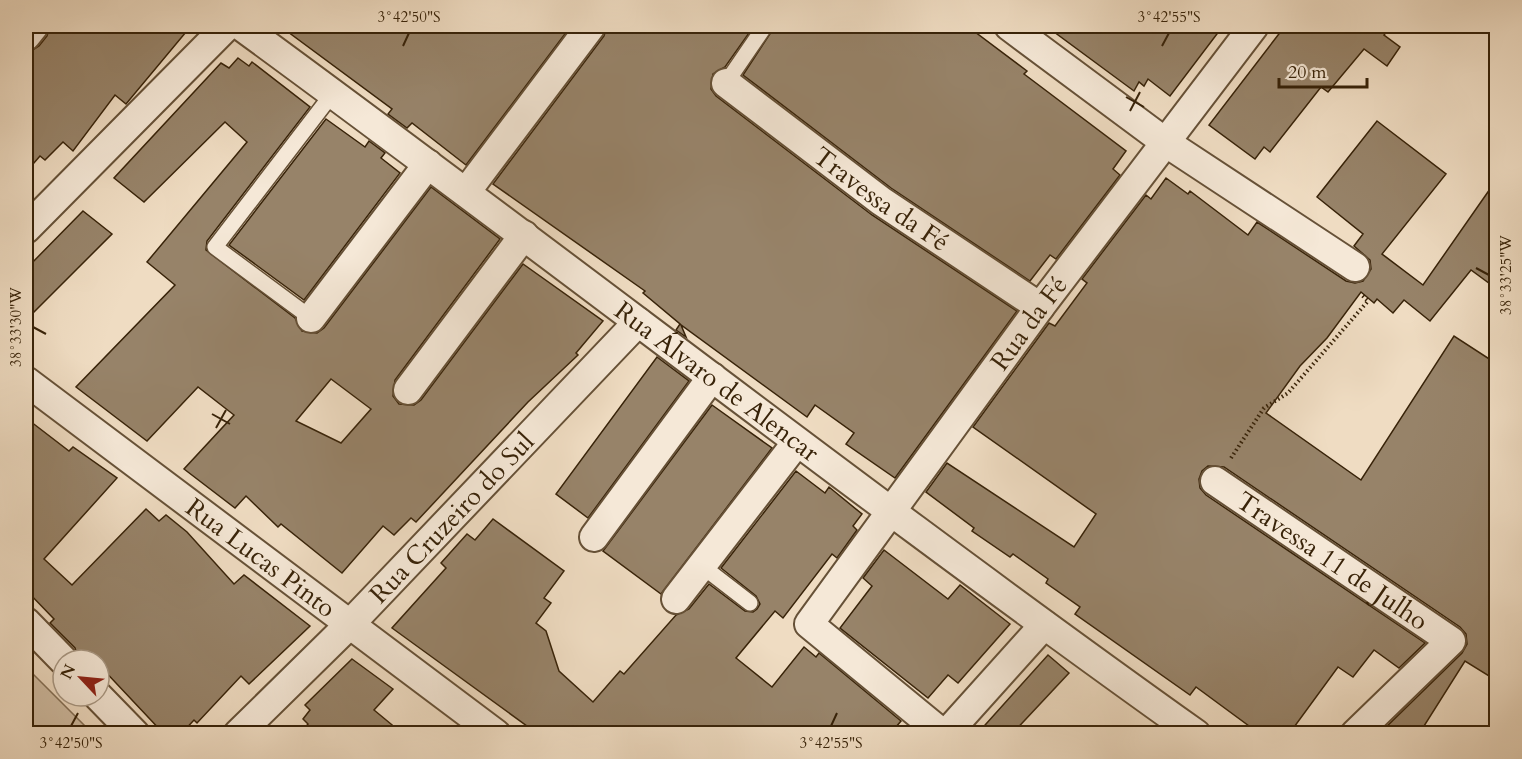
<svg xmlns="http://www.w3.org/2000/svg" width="1522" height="759" font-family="Cardo,serif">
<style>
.green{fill:#d0bda3;stroke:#847056;stroke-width:1.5}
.building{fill:#978369;stroke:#382309;stroke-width:1.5;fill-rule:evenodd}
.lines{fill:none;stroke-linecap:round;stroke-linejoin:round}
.lane-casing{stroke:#665137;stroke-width:18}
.street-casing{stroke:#665137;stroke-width:32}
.path{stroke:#382309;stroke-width:4;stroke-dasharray:1.5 3;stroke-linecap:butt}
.lane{stroke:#f5e8d7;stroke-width:15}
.street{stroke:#f5e8d7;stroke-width:28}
.ticks{fill:none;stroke:#382309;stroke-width:2}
.labels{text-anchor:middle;stroke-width:5;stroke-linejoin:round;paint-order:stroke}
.street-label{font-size:26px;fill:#382309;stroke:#f5e8d7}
.neatline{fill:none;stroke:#382309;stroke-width:2}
.ticks-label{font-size:15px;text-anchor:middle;fill:#382309}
</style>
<rect width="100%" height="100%" fill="#efdcc2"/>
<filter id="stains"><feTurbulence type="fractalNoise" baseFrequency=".00333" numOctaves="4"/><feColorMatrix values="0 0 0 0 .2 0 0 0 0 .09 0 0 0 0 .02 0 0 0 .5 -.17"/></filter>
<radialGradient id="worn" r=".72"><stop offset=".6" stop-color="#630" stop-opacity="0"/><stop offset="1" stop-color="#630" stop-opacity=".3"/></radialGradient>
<polygon class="green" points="33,674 92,733 26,733 26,682"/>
<g class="building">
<polygon points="50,26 191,26 126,104 115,95 73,151 63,142 45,160 40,156 26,172 26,54 39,46 47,36"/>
<polygon points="280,26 571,26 466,165 412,123 407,128 388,114 392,109"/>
<polygon points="607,26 754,26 725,67 713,74 711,89 716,96 872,215 1017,311 895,478 846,444 854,433 815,405 807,417 681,325 686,337 676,330 680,324 643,293 645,291 493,184 604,36"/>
<polygon points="775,26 967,26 1027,71 1024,74 1126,151 1113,169 1120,175 1056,259 1050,255 1030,281 891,188 743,75"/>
<polygon points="1046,26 1223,26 1170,96 1148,79 1144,86 1139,82 1134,91"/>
<polygon points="1285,26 1391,26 1384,35 1400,47 1387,66 1364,49 1328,92 1321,87 1270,152 1264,147 1255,159 1209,125"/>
<path d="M 238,58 L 249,66 L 252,62 L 310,107 L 207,241 L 206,250 L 295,318 L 302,331 L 317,333 L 324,328 L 431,187 L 500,239 L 395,380 L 393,396 L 399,404 L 414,405 L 421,400 L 523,264 L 603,321 L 576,353 L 578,355 L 528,402 L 416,522 L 411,518 L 394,535 L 383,526 L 342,573 L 281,524 L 278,527 L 246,496 L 235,508 L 184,469 L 234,415 L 198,387 L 147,441 L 76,387 L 175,285 L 147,262 L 247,142 L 225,122 L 144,202 L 114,178 L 221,63 L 229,68 ZM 331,379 L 371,409 L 341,443 L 296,421 Z"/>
<polygon points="326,119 365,147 369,141 385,153 381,158 400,173 304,300 229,245"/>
<polygon points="1377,121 1446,174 1382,254 1423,285 1497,179 1497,289 1471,270 1430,321 1404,300 1393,313 1377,299 1374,303 1361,292 1327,338 1300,366 1266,413 1361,480 1454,336 1497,364 1497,681 1465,661 1419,734 1379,734 1462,653 1467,644 1466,634 1460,627 1224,467 1208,466 1202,471 1199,479 1200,488 1206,495 1425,643 1399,668 1374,650 1353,677 1338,667 1289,734 1260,734 1196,687 1190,695 1075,614 1080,607 1046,583 1048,579 1013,554 1010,557 972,531 974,528 926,492 947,463 1074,547 1096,514 973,427 1049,323 1055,326 1087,283 1082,279 1146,195 1151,199 1166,178 1188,194 1190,191 1248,235 1257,222 1346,281 1355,283 1363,281 1371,269 1370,260 1354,246 1363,234 1317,197"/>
<polygon points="83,211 112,234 26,320 26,269"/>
<polygon points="657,357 689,381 588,518 556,494"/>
<polygon points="712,405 772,448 661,594 603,551"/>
<polygon points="26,418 69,451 73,447 117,478 44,559 72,585 146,509 159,521 166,515 187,532 234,584 244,575 310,626 249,684 241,676 197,723 194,720 181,734 164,734 99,665 99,660 79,660 75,648 50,623 54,619 26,590"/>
<polygon points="796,471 825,493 829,487 862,514 853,526 857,530 837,558 832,554 783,618 775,611 736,658 772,687 804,647 816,657 819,653 901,721 890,734 538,734 392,628 446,568 441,563 467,534 475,540 493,519 564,571 544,598 551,603 536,623 546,631 559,671 593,702 620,671 624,674 676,615 689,609 709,584 745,611 753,612 757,609 760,604 756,596 721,568"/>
<polygon points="884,550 948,599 960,585 1010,624 958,683 948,675 928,698 840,628 872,586 863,578"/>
<polygon points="1048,655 1069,673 1012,734 977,734"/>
<polygon points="352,659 393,689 374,710 403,734 300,734 308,724 303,719 310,710 305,705"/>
</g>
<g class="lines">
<defs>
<g id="lane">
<polyline points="726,83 765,26"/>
<polyline points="311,318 215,247 333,93"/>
<polyline points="702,566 750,603"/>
</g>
<g id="street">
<path id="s1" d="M 241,26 C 561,260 873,504 1196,734"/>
<polyline points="1009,26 1165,142 1355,267"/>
<polyline points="26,36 34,26"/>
<path id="s2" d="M 726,83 L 881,201 L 1040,307"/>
<polyline points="466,192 591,26"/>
<polyline points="26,229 227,26"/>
<polyline points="311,318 428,164"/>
<path id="s3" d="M 26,381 L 496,734"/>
<polyline points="408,390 524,235"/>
<path id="s4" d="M 1215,481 L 1451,641 L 1355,734"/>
<polyline points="594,537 712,377"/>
<polyline points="676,599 797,442"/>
<polyline points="26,622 63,660"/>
<polyline points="98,696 135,734"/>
<path id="s5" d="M 238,734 L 351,623 L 638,322"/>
<path id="s6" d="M 943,734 L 809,624 L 1040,307 L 1254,26"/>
<polyline points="946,734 1044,625"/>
</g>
</defs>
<use href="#lane" class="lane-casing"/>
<use href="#street" class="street-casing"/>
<polyline class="path" points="1231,458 1264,408 1288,393 1368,301 1361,294"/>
<use href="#lane" class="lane"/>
<use href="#street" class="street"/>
</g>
<path class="ticks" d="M 403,46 L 409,33M 1162,46 L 1169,33M 1126,97 L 1144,107M 1130,111 L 1140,92M 1476,268 L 1489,275M 33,327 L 46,334M 212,414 L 230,424M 216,428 L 226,410M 71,726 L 78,713M 831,726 L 837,713"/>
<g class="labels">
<g class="street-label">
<text dy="9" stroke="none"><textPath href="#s2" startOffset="194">Travessa da Fé</textPath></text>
<text dy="9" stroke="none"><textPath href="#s6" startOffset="546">Rua da Fé</textPath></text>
<text dy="9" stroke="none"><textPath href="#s1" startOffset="594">Rua Álvaro de Alencar</textPath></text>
<text dy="9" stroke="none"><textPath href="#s5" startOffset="304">Rua Cruzeiro do Sul</textPath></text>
<text dy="9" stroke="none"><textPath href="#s3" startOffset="294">Rua Lucas Pinto</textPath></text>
<text dy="9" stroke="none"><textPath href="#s4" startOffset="142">Travessa 11 de Julho</textPath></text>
</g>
</g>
<rect width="1522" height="759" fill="none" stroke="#efdcc2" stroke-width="66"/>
<g transform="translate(81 678) rotate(296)"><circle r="28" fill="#f5e8d7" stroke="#a99985" stroke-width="1.5"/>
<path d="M0-4.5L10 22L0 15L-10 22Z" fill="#8f2418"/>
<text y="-9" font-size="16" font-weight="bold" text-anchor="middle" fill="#382309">N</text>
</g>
<path d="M1279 78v9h88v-9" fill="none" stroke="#382309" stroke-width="3"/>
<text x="1288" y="78" font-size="18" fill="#382309" stroke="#f5e8d7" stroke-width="4.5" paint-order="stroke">20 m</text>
<rect x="33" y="33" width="1456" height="693" class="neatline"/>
<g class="ticks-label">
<text x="409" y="22">3°42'50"S</text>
<text x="1169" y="22">3°42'55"S</text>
<text transform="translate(1506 275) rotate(-90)" y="5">38°33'25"W</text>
<text transform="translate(16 327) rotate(-90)" y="5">38°33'30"W</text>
<text x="71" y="748">3°42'50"S</text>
<text x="831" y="748">3°42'55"S</text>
</g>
<rect width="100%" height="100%" filter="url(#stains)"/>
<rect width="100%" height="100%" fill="url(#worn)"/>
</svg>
